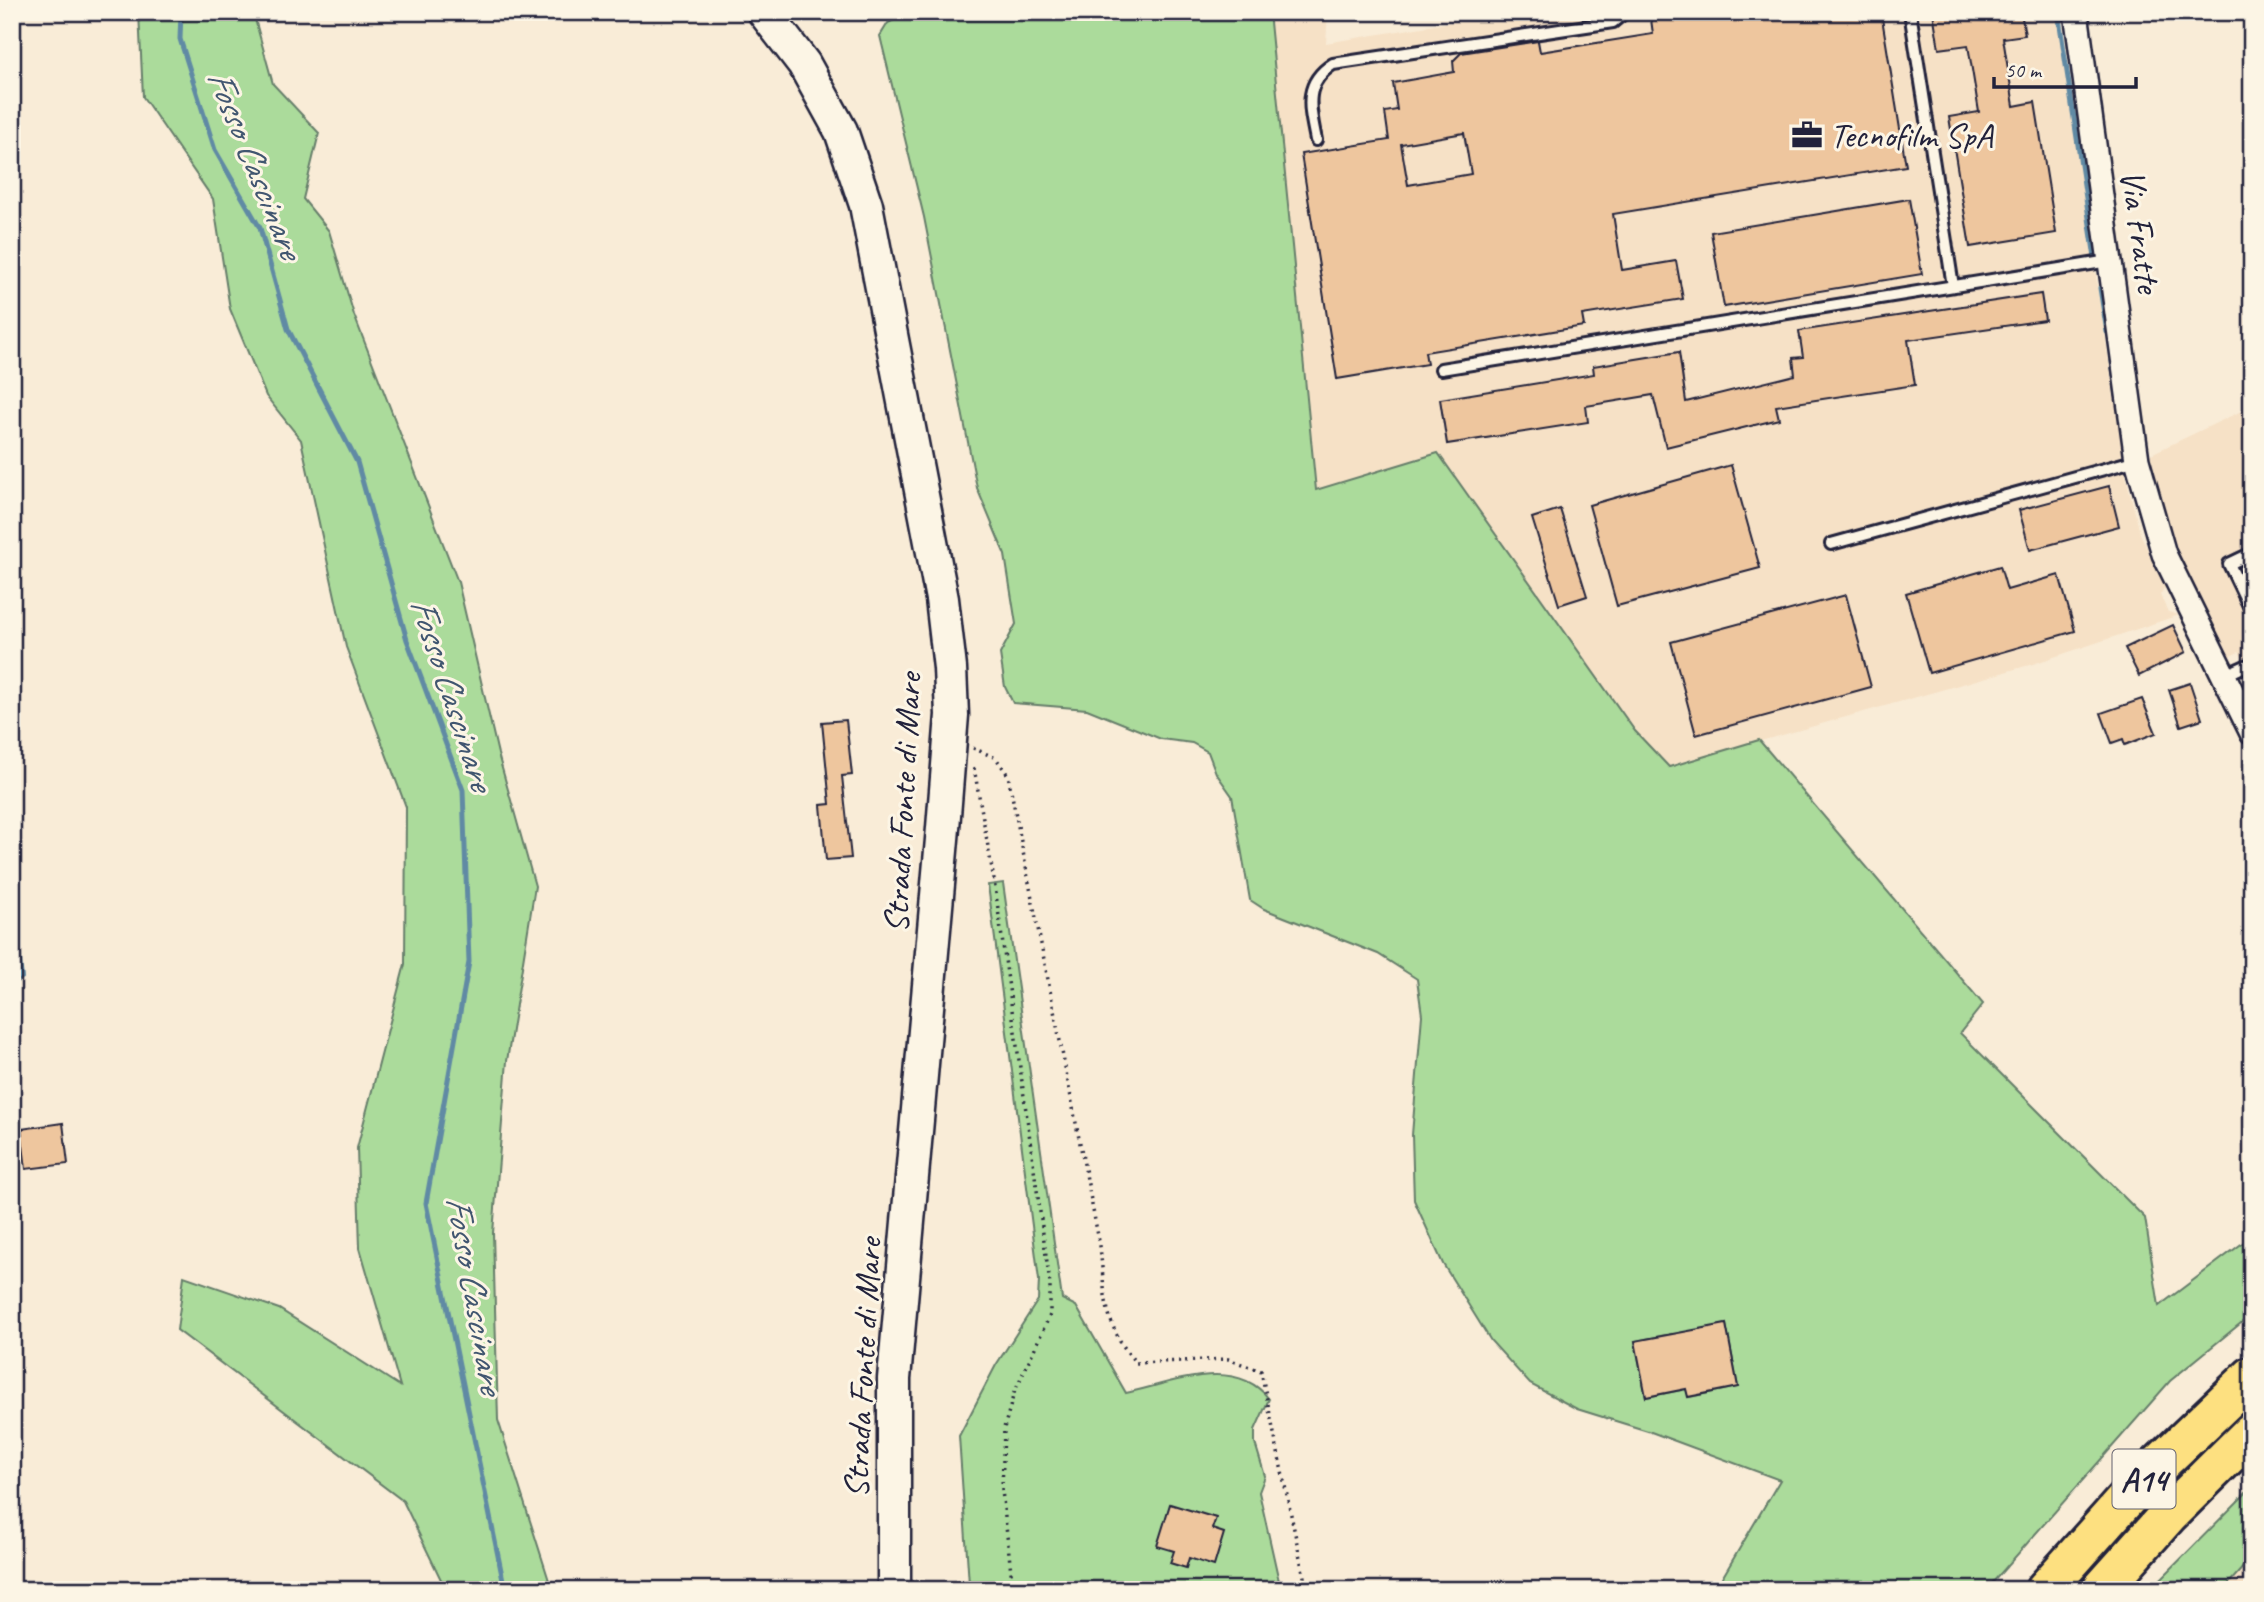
<svg xmlns="http://www.w3.org/2000/svg" width="2264" height="1602" font-family="Caveat,sans-serif">
<style>
.built{fill:#f6e1c6}
.green{fill:#abdb9b;stroke:#667e6b;stroke-width:2;fill-rule:evenodd}
.water{fill:#89cfea;stroke:#608aa4;stroke-width:2}
.lines{fill:none;stroke-linecap:round;stroke-linejoin:round}
.stream{stroke:#608aa4;stroke-width:5}
.building{fill:#eec69e;stroke:#22223b;stroke-width:2;fill-rule:evenodd}
.lane-casing{stroke:#22223b;stroke-width:16}
.street-casing{stroke:#22223b;stroke-width:28}
.secondary-casing{stroke:#22223b;stroke-width:37}
.highway-casing{stroke:#22223b;stroke-width:44}
.path{stroke:#22223b;stroke-width:3.5;stroke-dasharray:2 5;stroke-linecap:butt}
.lane{stroke:#fcf5e5;stroke-width:10}
.street{stroke:#fcf5e5;stroke-width:23}
.secondary{stroke:#fcf5e5;stroke-width:32}
.highway{stroke:#fde080;stroke-width:38}
.labels{text-anchor:middle;stroke-width:6;stroke-linejoin:round;paint-order:stroke}
.shield{fill:#fcf5e5;stroke:#63616e;stroke-width:2}
.shield-label{font-size:33px;font-weight:bold;fill:#22223b}
.poi-label{font-size:35px;fill:#22223b;stroke:#fcf5e5;text-anchor:start}
.street-label{font-size:35px;fill:#22223b;stroke:#fcf5e5}
.water-label{font-size:37px;font-style:italic;fill:#415670;stroke:#fcf5e5}
</style>
<rect width="100%" height="100%" fill="#f9ecd7"/>
<filter id="ink" filterUnits="userSpaceOnUse"><feTurbulence type="fractalNoise" baseFrequency=".0143" numOctaves="2"/><feDisplacementMap in="SourceGraphic" scale="14" xChannelSelector="R" yChannelSelector="G"/><feConvolveMatrix kernelMatrix="1 2 1 2 8 2 1 2 1" color-interpolation-filters="sRGB"/></filter>
<g filter="url(#ink)">
<g class="built">
<polygon points="1269,12 1328,12 1326,43 1513,12 2056,12 2127,481 2140,533 2165,587 2160,595 2168,612 2179,615 2033,664 1669,767 1635,731 1438,453 1315,490"/>
<polygon points="2252,406 2252,673 2239,652 2228,657 2223,656 2182,568 2164,516 2149,455"/>
<polygon points="2252,1557 2252,1590 2223,1590"/>
</g>
<g class="green">
<polygon points="139,12 253,12 273,84 319,133 303,199 329,231 354,315 458,582 498,754 535,886 507,1061 493,1233 498,1420 552,1590 446,1590 403,1501 177,1330 184,1276 279,1309 400,1386 360,1248 357,1148 405,964 406,807 346,647 301,440 266,396 230,309 213,199 143,97"/>
<path d="M 910,12 L 1269,12 L 1316,490 L 1438,453 L 1635,731 L 1669,767 L 1759,740 L 1983,1004 L 1960,1033 L 2145,1218 L 2159,1306 L 2252,1236 L 2252,1314 L 2170,1381 L 1986,1590 L 1715,1590 L 1780,1480 L 1651,1432 L 1577,1409 L 1530,1384 L 1491,1341 L 1443,1264 L 1414,1200 L 1412,1135 L 1422,1015 L 1417,979 L 1378,954 L 1264,909 L 1250,900 L 1232,796 L 1216,773 L 1208,752 L 1192,743 L 1161,739 L 1087,709 L 1013,703 L 1005,687 L 1000,654 L 1016,624 L 1005,555 L 977,488 L 924,217 L 880,36 L 888,23 ZM 1726,1324 L 1738,1387 L 1689,1397 L 1686,1389 L 1646,1397 L 1635,1341 L 1671,1334 L 1673,1343 Z"/>
<path d="M 1003,883 L 1062,1299 L 1076,1306 L 1126,1393 C 1172,1383 1236,1355 1269,1399 L 1255,1430 L 1255,1443 L 1265,1476 L 1259,1492 L 1281,1590 L 965,1590 L 969,1584 L 959,1436 L 996,1365 L 1038,1300 L 1039,1280 L 988,885 Z"/>
<polygon points="2252,1487 2252,1557 2223,1590 2150,1590"/>
</g>
<polygon class="water" points="12,946 19,946 23,978 12,985"/>
<g class="lines">
<g class="stream">
<polyline points="181,12 180,39 215,150 260,228 288,329 357,462 407,640 463,790 469,962 426,1203 505,1590"/>
<polyline points="2058,12 2095,258"/>
<polyline points="2100,288 2107,332"/>
<polyline points="2112,361 2117,396"/>
<polyline points="2248,747 2252,755"/>
</g>
</g>
<g class="building">
<path d="M 1650,12 L 1881,12 L 1906,166 L 1613,214 L 1622,270 L 1676,261 L 1683,299 L 1582,315 L 1584,326 L 1425,352 L 1427,364 L 1337,379 L 1301,154 L 1389,140 L 1385,112 L 1397,110 L 1393,83 L 1454,72 L 1453,61 L 1461,53 L 1538,41 L 1540,52 L 1653,34 ZM 1464,133 L 1471,174 L 1408,185 L 1401,144 Z"/>
<polygon points="1933,12 2021,12 2025,35 2003,38 2014,106 2035,102 2056,233 1970,247 1949,117 1979,112 1968,45 1939,49"/>
<polygon points="1909,199 1922,274 1724,307 1711,232"/>
<polygon points="2041,294 2045,320 1908,340 1915,385 1776,406 1779,419 1666,447 1653,395 1586,406 1588,422 1447,444 1440,399 1594,374 1593,366 1679,352 1686,402 1795,375 1793,358 1803,357 1799,331"/>
<polygon points="1731,465 1760,568 1617,606 1589,505"/>
<polygon points="2109,486 2119,526 2030,550 2019,510"/>
<polygon points="1560,509 1587,596 1559,605 1532,518"/>
<polygon points="2000,566 2007,590 2059,575 2075,631 1929,673 1906,593"/>
<polygon points="1846,595 1871,687 1696,735 1671,642"/>
<polygon points="2173,625 2186,652 2139,676 2125,648"/>
<polygon points="2190,683 2202,719 2181,726 2169,690"/>
<polygon points="2142,699 2156,733 2125,745 2123,739 2112,743 2101,713"/>
<polygon points="846,720 852,775 842,776 851,858 826,860 821,805 830,804 822,722"/>
<polygon points="63,1123 68,1164 26,1169 21,1129"/>
<polygon points="1726,1324 1738,1387 1688,1397 1686,1389 1646,1397 1635,1341"/>
<polygon points="1170,1504 1216,1518 1212,1529 1224,1533 1214,1566 1189,1558 1186,1568 1170,1563 1174,1551 1157,1546"/>
</g>
<g class="lines">
<defs>
<g id="lane">
<polyline points="1910,12 1953,286"/>
<path d="M 1316,140 C 1310,109 1302,84 1333,64 L 1613,22 L 1625,12"/>
<polyline points="1441,369 2109,261"/>
<polyline points="1831,544 2137,460"/>
<polyline points="2252,553 2229,564 2252,612"/>
<polyline points="2223,676 2252,663"/>
</g>
<polyline id="street" points="2076,12 2137,460 2164,554 2252,733"/>
<polyline id="secondary" points="764,12 804,64 841,131 866,205 942,599 950,668 952,715 943,828 894,1379 894,1590"/>
<g id="highway">
<polyline points="2045,1590 2144,1479 2252,1376"/>
<polyline points="2101,1590 2168,1515 2252,1432"/>
</g>
</defs>
<use href="#lane" class="lane-casing"/>
<use href="#street" class="street-casing"/>
<use href="#secondary" class="secondary-casing"/>
<use href="#highway" class="highway-casing"/>
<g class="path">
<path d="M 973,748 L 996,758 L 1008,775 L 1100,1246 C 1105,1295 1103,1324 1136,1363 L 1228,1359 L 1261,1371 L 1304,1577 L 1302,1590"/>
<polyline points="974,768 994,880 1050,1284 1050,1315 1014,1393 1004,1428 1002,1490 1013,1590"/>
</g>
<use href="#lane" class="lane"/>
<use href="#street" class="street"/>
<use href="#secondary" class="secondary"/>
<use href="#highway" class="highway"/>
</g>
</g>
<defs>
<symbol id="office-bare" viewBox="-9 -9 18 18"><path d="M-6-3h4V-5.5h4V-3h4V5H-6ZM-1-4.5V-3h2v-1.5ZM-6 0V1H6V0Z" fill="#22223b" stroke="#fcf5e5" stroke-width="2.5" paint-order="stroke"/></symbol>
</defs>
<g fill-rule="evenodd">
<use href="#office-bare" x="1785" y="113" width="44" height="44"/>
</g>
<g class="labels">
<rect class="shield" x="2112.5" y="1449.5" width="63" height="59" rx="5"/>
<g class="shield-label">
<text x="2144" y="1491">A14</text>
</g>
<g class="poi-label">
<text x="1830" y="147">Tecnofilm SpA</text>
</g>
<g class="street-label">
<text transform="translate(2141 231) rotate(82)" y="12">Via Fratte</text>
<text transform="translate(902 803) rotate(-87)" y="12">Strada Fonte di Mare</text>
<text transform="translate(862 1368) rotate(-87)" y="12">Strada Fonte di Mare</text>
</g>
<g class="water-label">
<text transform="translate(256 163) rotate(68)" y="13">Fosso Cascinare</text>
<text transform="translate(453 693) rotate(72)" y="13">Fosso Cascinare</text>
<text transform="translate(476 1294) rotate(80)" y="13">Fosso Cascinare</text>
</g>
</g>
<rect width="2264" height="1602" fill="none" stroke="#fcf5e5" stroke-width="42"/>
<rect x="21" y="21" width="2222" height="1560" fill="none" stroke="#22223b" stroke-width="2.5" filter="url(#ink)"/>
<path d="M1994 77v10h142v-10" fill="none" stroke="#22223b" stroke-width="3.5"/>
<text x="2005" y="77" font-size="21" fill="#22223b" stroke="#fcf5e5" stroke-width="5" paint-order="stroke">50 m</text>
</svg>
